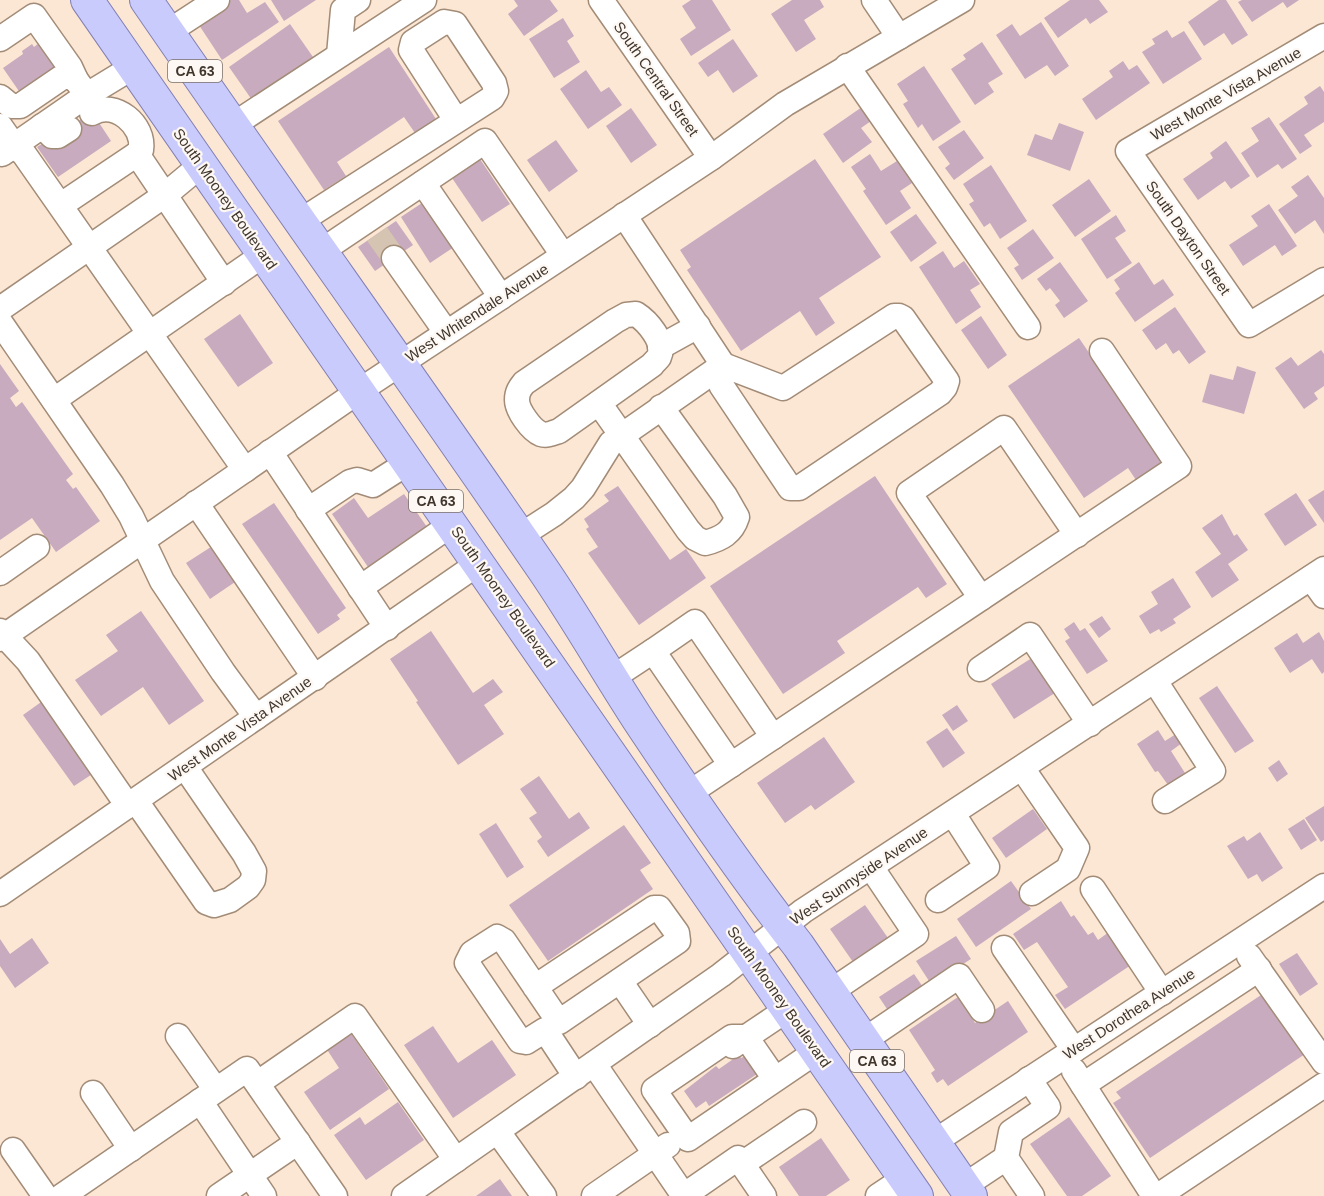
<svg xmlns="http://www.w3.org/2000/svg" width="1324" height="1196" font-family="Arial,sans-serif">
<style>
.building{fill:#c8abbe}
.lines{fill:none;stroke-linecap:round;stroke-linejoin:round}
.minor-tunnel{stroke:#d6c4b3;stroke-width:24;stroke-dasharray:24 12;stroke-linecap:butt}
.minor-casing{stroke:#a38c77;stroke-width:27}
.major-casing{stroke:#8380b3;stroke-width:34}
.minor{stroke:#fff;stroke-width:24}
.major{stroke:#cacbfd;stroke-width:32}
.labels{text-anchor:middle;stroke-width:4.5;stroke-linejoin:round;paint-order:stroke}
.shield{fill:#fdf8f3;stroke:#797068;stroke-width:1.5}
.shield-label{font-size:14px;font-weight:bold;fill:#40362d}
.street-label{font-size:15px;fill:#40362d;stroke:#fdf8f3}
</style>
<rect width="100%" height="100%" fill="#fce7d5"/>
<g class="building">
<polygon points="231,0 239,0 247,13 265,2 279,22 222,60 197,22"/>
<polygon points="271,0 316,0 284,21"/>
<polygon points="514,0 550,0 558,11 524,36 508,14 518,6"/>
<polygon points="691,0 712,0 731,30 691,56 680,39 696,28 682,6"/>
<polygon points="792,0 820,0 824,7 804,20 816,39 796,52 771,14"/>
<polygon points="1070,0 1099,0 1108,12 1090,24 1086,18 1058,38 1044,18"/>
<polygon points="1219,0 1226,0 1248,35 1232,45 1224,33 1204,46 1188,22"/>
<polygon points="1242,0 1299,0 1287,8 1283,2 1252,22 1238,2"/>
<polygon points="563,18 574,36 567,41 580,62 554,78 529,39"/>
<polygon points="1041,22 1069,66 1055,76 1047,65 1025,79 996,35 1012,24 1020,36"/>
<polygon points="290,24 313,57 252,100 229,67"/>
<polygon points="1167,30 1172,38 1184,31 1202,59 1163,84 1142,52 1155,44 1152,39"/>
<polygon points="733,39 758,76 733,93 718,70 708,77 698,63"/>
<polygon points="43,40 63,70 23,97 3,68 23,54 22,51 32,44 34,47"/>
<polygon points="982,42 1003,74 988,83 994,92 975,105 951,69 966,59 963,55"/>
<polygon points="389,47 436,119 415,133 404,117 337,162 346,176 324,190 278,121"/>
<polygon points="1123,61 1129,70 1137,65 1150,83 1096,120 1082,99 1113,77 1109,71"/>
<polygon points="924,66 961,122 933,141 922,124 918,128 903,104 908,101 897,84"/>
<polygon points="586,70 601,92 609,87 622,105 588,129 560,89"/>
<polygon points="1320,86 1324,92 1324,122 1304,135 1312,146 1300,154 1279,124 1308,104 1304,97"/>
<polygon points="862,107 871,121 861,128 872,142 843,163 823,134"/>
<polygon points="631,108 657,145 631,163 606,126"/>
<polygon points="92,112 111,141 58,177 37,147 45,142 49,148 71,133 68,128"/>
<polygon points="1269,117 1297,159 1282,169 1278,164 1257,178 1241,153 1259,141 1251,128"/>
<polygon points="1059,123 1084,132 1070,171 1027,155 1035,134 1052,140"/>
<polygon points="964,130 984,158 954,180 945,168 950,164 938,147"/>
<polygon points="556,140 578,171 549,192 527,160"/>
<polygon points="1226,141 1250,176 1231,189 1225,181 1198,200 1183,179 1213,158 1210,153"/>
<polygon points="870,154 881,171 897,161 912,183 900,191 911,208 886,225 863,191 866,189 851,167"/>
<polygon points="480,159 510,204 482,222 452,178"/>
<polygon points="815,159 881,257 819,298 835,323 816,336 800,311 741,351 687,270 691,267 680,250"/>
<polygon points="991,165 1027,221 1000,239 990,223 984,227 969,204 974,201 963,184"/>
<polygon points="1308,175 1324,198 1324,234 1315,220 1295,234 1278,210 1298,196 1291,187"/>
<polygon points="1089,179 1111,211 1075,237 1052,205"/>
<polygon points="425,201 454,247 430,263 401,217"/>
<polygon points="1269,204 1297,246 1282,256 1275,245 1243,266 1229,245 1258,226 1251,216"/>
<polygon points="916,214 937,243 911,262 890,232"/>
<polygon points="1116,215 1126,231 1115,238 1132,263 1107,279 1081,239"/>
<polygon points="396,221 413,245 375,271 358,247"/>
<polygon points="1033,229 1054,258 1022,280 1014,268 1019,265 1007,248"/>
<polygon points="943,251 954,268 964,261 980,284 970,290 981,307 956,324 919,267"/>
<polygon points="1060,262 1088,301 1064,318 1055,305 1060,301 1050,288 1046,291 1037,279"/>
<polygon points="1139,262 1154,285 1163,279 1174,295 1135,322 1115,293 1120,289 1114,280"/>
<polygon points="1175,307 1206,352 1189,364 1179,350 1173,354 1166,343 1156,350 1142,330"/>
<polygon points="240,314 273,363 238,387 204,339"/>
<polygon points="981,316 1007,355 988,369 961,330"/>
<polygon points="1079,338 1163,462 1136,480 1128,468 1084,498 1008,386"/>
<polygon points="1321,350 1324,354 1324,386 1314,393 1318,399 1304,409 1275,368 1291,357 1298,366"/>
<polygon points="0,364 19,391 10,398 16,407 22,402 73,474 66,480 73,489 76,487 100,521 56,552 32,518 0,540"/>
<polygon points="1237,366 1256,372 1244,414 1202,402 1210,374 1233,380"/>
<polygon points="875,476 947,584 926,598 918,587 837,641 845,653 783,694 710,586"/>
<polygon points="618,486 670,560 686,549 706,578 639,625 588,553 598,547 586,529 589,527 584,519 609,501 604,495"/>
<polygon points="1324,490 1324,523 1308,500"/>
<polygon points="1296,493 1317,525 1285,546 1264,514"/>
<polygon points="404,494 427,527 368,567 332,514 354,498 368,518"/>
<polygon points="274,503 346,608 337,615 340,619 318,634 242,524"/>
<polygon points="1222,514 1234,536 1237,534 1248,550 1228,564 1239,580 1212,598 1195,572 1221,554 1202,528"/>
<polygon points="214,545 238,580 210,599 186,563"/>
<polygon points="1173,578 1191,607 1173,619 1176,623 1161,632 1159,629 1150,634 1139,616 1158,604 1151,592"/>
<polygon points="141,611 204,701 169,725 143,687 101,716 75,680 118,651 106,635"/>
<polygon points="1102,616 1111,629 1099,638 1089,624"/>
<polygon points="1074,622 1080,631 1085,628 1108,661 1087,674 1065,641 1070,638 1064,629"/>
<polygon points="431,631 473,693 493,679 503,692 484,705 504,734 458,765 416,702 418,701 390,659"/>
<polygon points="1319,632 1324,641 1324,672 1322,674 1312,659 1290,673 1274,648 1297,633 1303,643"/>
<polygon points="1035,656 1058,691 1014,719 991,684"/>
<polygon points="1217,686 1254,741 1235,753 1199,698"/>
<polygon points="44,700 97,771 74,786 23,715"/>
<polygon points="957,705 968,721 953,731 942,715"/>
<polygon points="947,728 965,753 943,768 926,742"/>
<polygon points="1158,730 1165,741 1176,734 1182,743 1171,751 1185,773 1168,785 1158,771 1155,772 1137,744"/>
<polygon points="824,737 855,782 815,810 811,805 785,823 757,783"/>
<polygon points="1279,760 1288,774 1277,782 1268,768"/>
<polygon points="539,776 569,819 579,812 590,828 548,857 537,841 542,837 529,818 537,813 520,789"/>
<polygon points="1324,806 1324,840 1321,842 1305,818"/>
<polygon points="1033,809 1047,829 1006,858 992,838"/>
<polygon points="1304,819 1317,840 1301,850 1288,829"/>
<polygon points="496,823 524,867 507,878 479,834"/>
<polygon points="624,825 651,863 640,870 653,889 548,961 509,905"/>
<polygon points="1260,832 1283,868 1262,882 1257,874 1248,879 1227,846 1244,836 1247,841"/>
<polygon points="1011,881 1031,909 976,947 957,919"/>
<polygon points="1061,901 1071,917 1074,915 1088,935 1093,932 1098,940 1109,932 1131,965 1065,1009 1055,995 1068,987 1037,942 1024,950 1013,934"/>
<polygon points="865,905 888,938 853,962 830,929"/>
<polygon points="956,936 971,959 931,984 916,961"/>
<polygon points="32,938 49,963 15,988 0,966 0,939 10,954"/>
<polygon points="1297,953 1318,984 1300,996 1279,964"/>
<polygon points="914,974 925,990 889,1012 879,997"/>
<polygon points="1270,989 1311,1050 1150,1158 1113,1103 1121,1098 1116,1092"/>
<polygon points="958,997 975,1023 1008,1001 1028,1032 948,1086 943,1079 937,1083 931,1073 935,1070 909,1030"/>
<polygon points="433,1026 458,1063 492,1040 516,1075 453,1118 404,1045"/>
<polygon points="350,1032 389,1089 330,1130 304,1092 339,1068 326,1048"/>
<polygon points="739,1055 741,1058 745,1056 757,1074 709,1106 706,1101 696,1108 684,1091 716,1066 719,1069"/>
<polygon points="398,1102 424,1140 366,1180 334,1135 360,1117 365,1125"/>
<polygon points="1069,1117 1111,1176 1082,1196 1067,1196 1030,1144"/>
<polygon points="821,1138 850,1180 826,1196 799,1196 779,1167"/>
<polygon points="500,1179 512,1196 476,1196"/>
</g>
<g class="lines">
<polyline class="minor-tunnel" points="377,234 394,258"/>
<defs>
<g id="minor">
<polyline points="601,0 711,158"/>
<polyline points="874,0 899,37"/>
<polyline points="168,32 217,0"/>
<polyline points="1324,36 1128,151 1249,325 1324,280"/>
<polyline points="0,39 34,16 70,67 76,80 87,95"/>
<polyline points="339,55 343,10 358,0"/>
<polyline points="847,66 1028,327"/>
<polyline points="0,97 11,106 20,106 61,78 68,76 76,80"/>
<path d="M 92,113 C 115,100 145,125 141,150 L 137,154"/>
<polyline points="233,125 424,0"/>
<polyline points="0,126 14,146 24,154 245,470"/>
<polyline points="42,126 52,136 58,136 69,129"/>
<polyline points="2,154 87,95 133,67"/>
<polyline points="423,183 501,297"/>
<polyline points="61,205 137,154 224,283"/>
<polyline points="299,222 492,98 496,91 494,83 455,24 444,22 413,42 411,50 456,120"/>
<polyline points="320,252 485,141 563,255"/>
<polyline points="394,258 446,332"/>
<polyline points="0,309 165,195 201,165"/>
<path d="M 636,314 C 647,321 666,342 659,357 C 657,360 654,362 652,365 L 559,431 C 553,433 547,436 541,434 C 531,430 517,410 517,400 C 517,392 520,388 524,383 L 615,321 L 626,315 Z"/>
<polygon points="894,316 899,316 903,318 947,381 945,387 940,393 799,488 790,488 721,385 723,365 783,388"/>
<polyline points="0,322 112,485 131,516 162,581 223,672 256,717"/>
<polyline points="660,347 698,326"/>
<polyline points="54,400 263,255"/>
<path d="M 599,403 L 688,530 L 695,538 L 705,543 C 721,539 732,533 737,517 L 725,496 L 661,407"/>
<polyline points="270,452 387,628"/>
<polyline points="196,503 315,678"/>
<polyline points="308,510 350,482 357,480 373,485 409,462"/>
<polyline points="520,536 554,514 574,498 583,488 611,443 723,365 624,215"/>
<polyline points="0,573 37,547"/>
<polyline points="1311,578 1324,596"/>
<polyline points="360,588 452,524"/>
<polyline points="981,598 909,493 1004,428 1077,535"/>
<polyline points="0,631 28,661 128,806"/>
<polyline points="0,639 359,391 711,158 785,104 962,0"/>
<polyline points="980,669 1030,635 1090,724"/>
<polyline points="612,678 653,651"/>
<polyline points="1155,681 1213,771 1165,801"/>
<polyline points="731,765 653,651 695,622 773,737"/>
<polyline points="1022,768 1077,848 1068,869 1032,893"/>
<polyline points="689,793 1179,466 1102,351"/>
<polyline points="136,801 206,902 214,905 230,900 248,887 253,880 254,871 244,853 185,767"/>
<polyline points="1093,889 1162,993"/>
<polyline points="0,894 479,563"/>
<polyline points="938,900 987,867 953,814"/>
<polyline points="1004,948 1074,1050"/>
<polyline points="1249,956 1324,1062"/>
<polyline points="620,981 650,1025"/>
<polyline points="535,987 654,908 659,908 677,933 678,941 559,1022 504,941 497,937 472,953 467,963 520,1041 526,1042 545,1030 576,1077"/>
<polyline points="830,992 916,934 871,867"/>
<polyline points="178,1036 216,1090"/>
<polyline points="746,1037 732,1037 654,1090 688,1139 817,1051"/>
<polyline points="746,1037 775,1079"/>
<polyline points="863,1041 959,976 982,1010"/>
<polyline points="733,1046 788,1009"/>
<polyline points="594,1064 684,1196"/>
<polyline points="1074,1071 1154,1196"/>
<polyline points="1029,1079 1048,1107 1011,1132 1006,1158 1032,1196"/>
<polyline points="258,1083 355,1016 456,1160"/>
<polyline points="1083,1085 1259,969"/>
<polyline points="93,1093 131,1149"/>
<polyline points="200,1101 264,1196"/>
<polyline points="498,1132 544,1196"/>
<polyline points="934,1142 1324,886"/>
<polyline points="13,1150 45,1196"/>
<polyline points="742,1164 804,1122"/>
<polyline points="964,1186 1006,1158"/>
<polyline points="62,1196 247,1069 335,1196"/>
<polyline points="219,1196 298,1142"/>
<polyline points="404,1196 721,975 803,911 1324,569"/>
<polyline points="594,1196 668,1145"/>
<polyline points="683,1196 738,1158 764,1196"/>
<polyline points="878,1196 905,1178"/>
<polyline points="1158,1196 1324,1085"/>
</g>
<g id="major">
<polyline points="87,0 917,1196"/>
<path d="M 146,0 C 277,191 412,378 542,568 C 577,619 607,672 641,724 C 691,799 742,874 798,945 L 971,1196"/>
</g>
</defs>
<use href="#minor" class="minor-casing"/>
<use href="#major" class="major-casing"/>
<use href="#minor" class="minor"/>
<use href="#major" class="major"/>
</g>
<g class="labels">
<g class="shield">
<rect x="168" y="60" width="54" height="22" rx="4.5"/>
<rect x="409" y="490" width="54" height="22" rx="4.5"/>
<rect x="850" y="1050" width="54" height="22" rx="4.5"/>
</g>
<g class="shield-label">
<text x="195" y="76">CA 63</text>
<text x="436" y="506">CA 63</text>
<text x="877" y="1066">CA 63</text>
</g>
<g class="street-label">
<text transform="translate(656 79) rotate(55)" y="5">South Central Street</text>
<text transform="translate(1226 94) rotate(-30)" y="5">West Monte Vista Avenue</text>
<text transform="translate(225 199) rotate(55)" y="5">South Mooney Boulevard</text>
<text transform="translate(1188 238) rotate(55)" y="5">South Dayton Street</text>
<text transform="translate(477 313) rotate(-33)" y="5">West Whitendale Avenue</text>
<text transform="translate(503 597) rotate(55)" y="5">South Mooney Boulevard</text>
<text transform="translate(240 729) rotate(-35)" y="5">West Monte Vista Avenue</text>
<text transform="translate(859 876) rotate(-34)" y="5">West Sunnyside Avenue</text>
<text transform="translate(779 997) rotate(55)" y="5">South Mooney Boulevard</text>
<text transform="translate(1129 1014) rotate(-33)" y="5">West Dorothea Avenue</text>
</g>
</g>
</svg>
